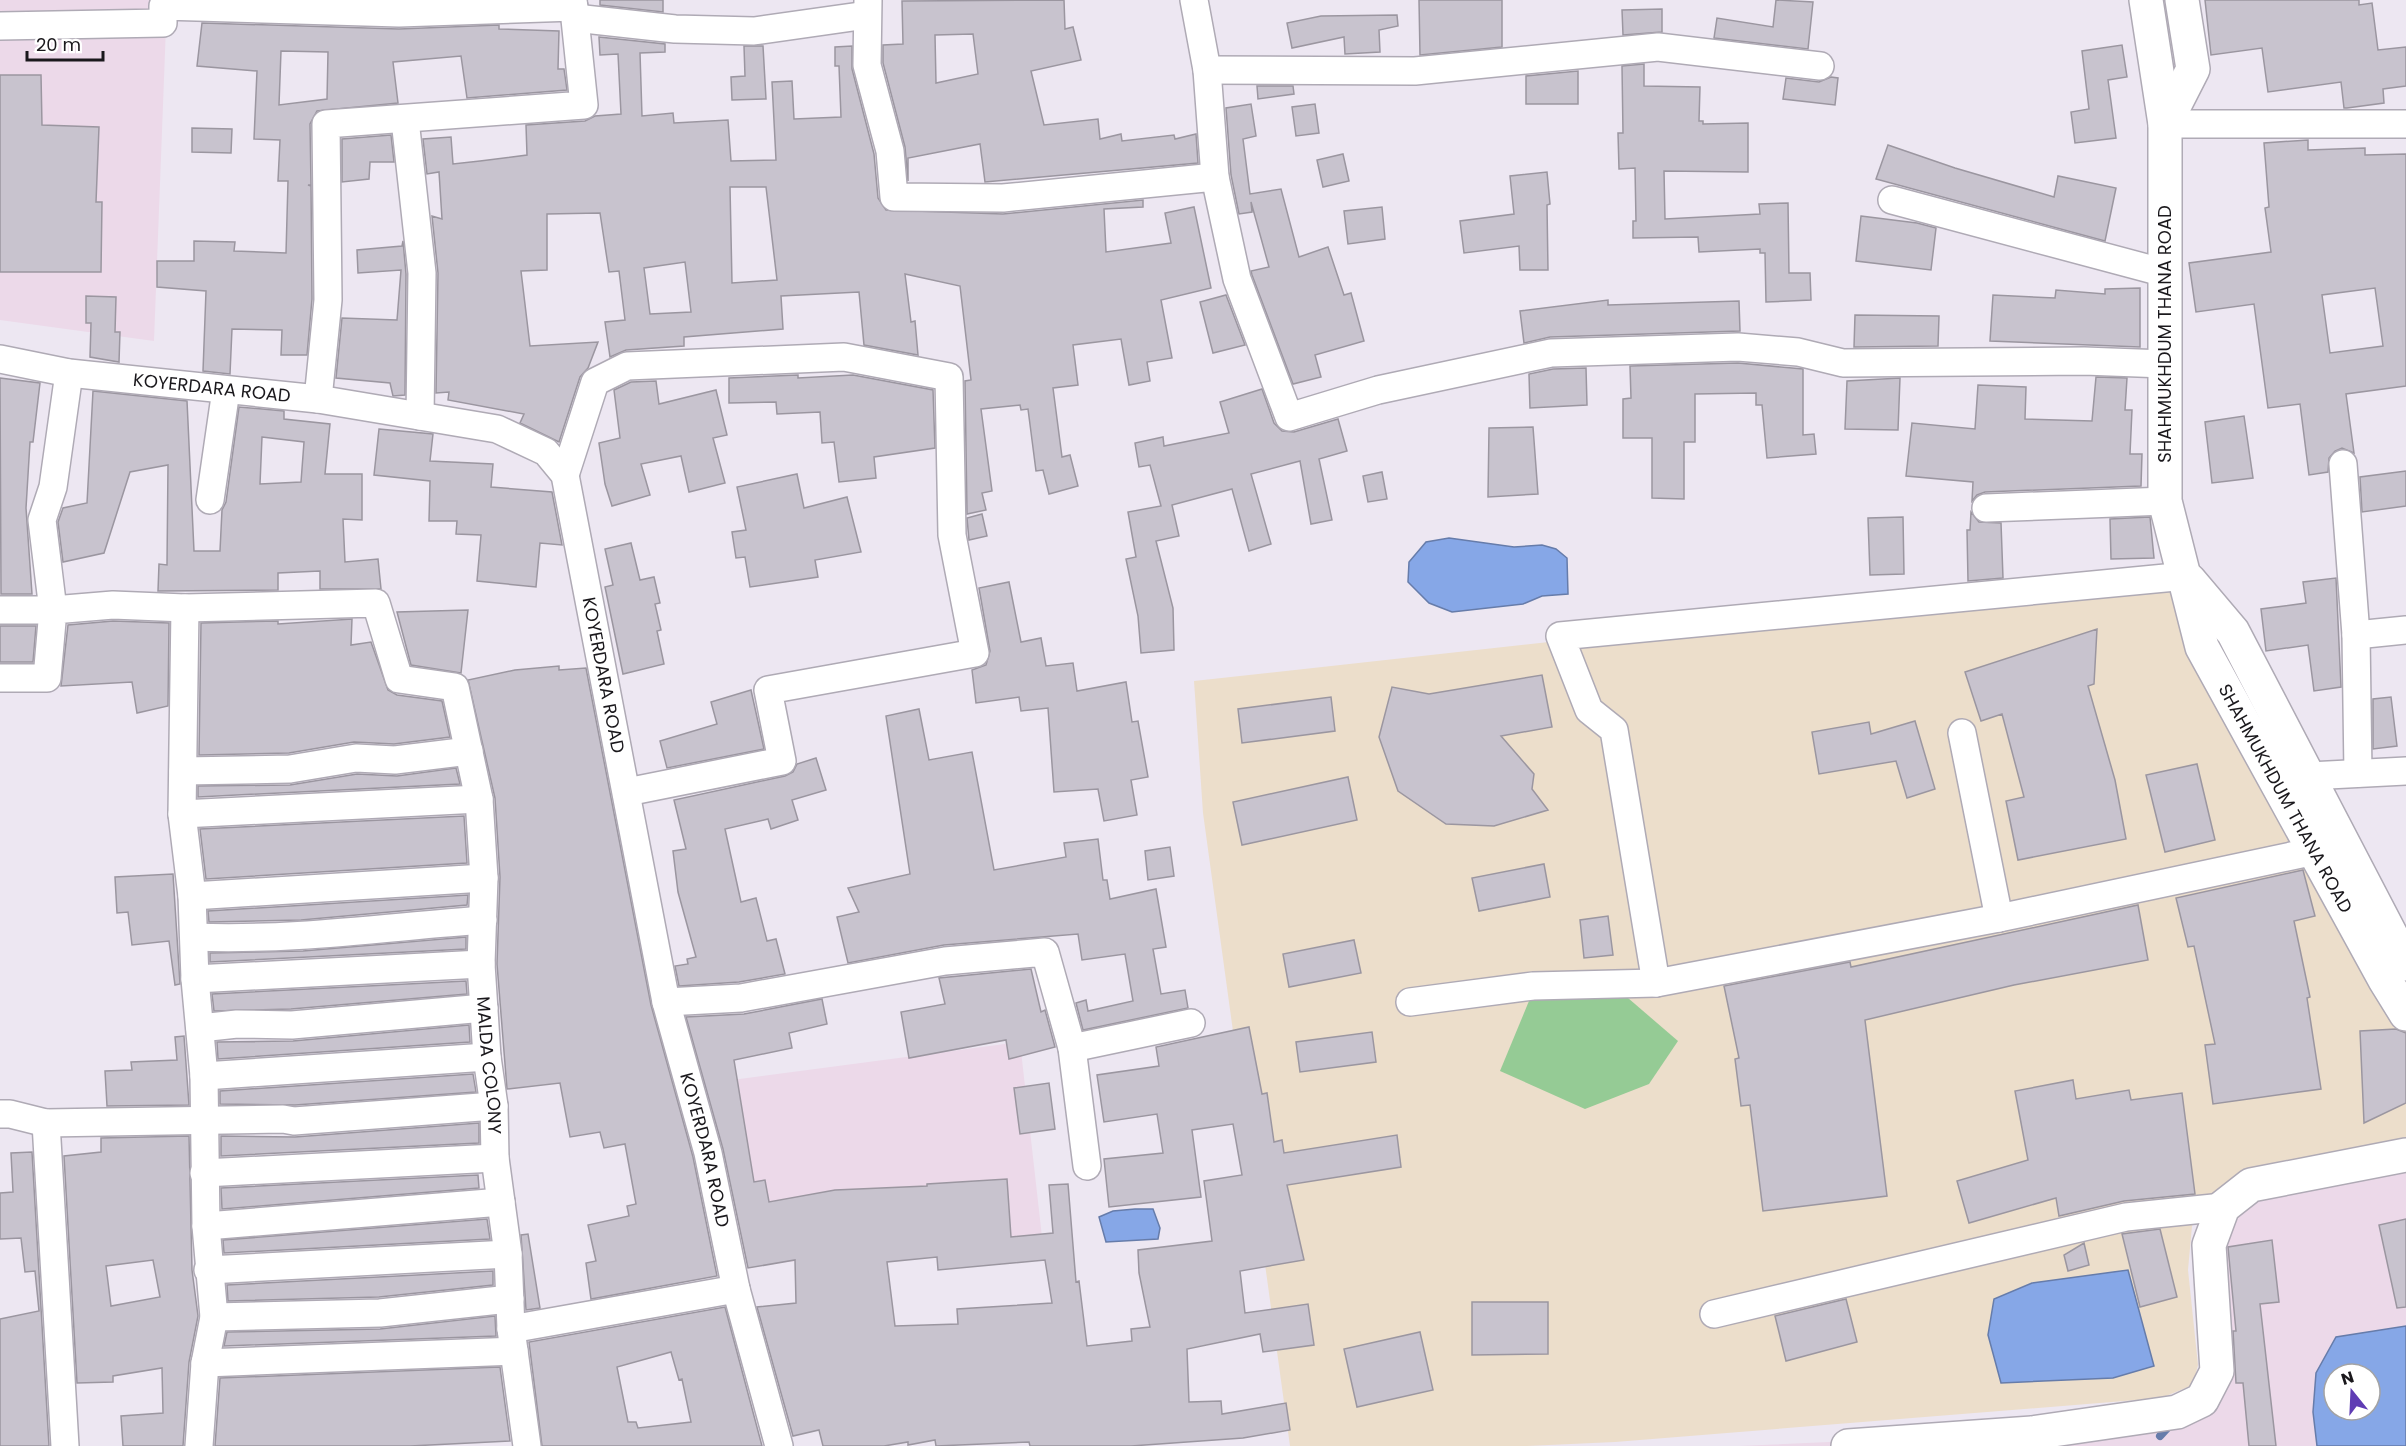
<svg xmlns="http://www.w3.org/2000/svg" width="2406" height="1446" viewBox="0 0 2406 1446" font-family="Poppins,sans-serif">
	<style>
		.industrial { fill: #ecd9e9; fill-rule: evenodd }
		.education { fill: #ecdecb }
		.green { fill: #95cb95 }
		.water { fill: #86a7e7; stroke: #667caa; stroke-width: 1.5; fill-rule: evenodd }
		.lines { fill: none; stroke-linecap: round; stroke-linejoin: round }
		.stream { stroke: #667caa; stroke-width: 8 }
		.building { fill: #c8c3ce; stroke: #9b96a0; stroke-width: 1.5; fill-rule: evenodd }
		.minor-casing { stroke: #afaab5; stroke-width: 30 }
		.tertiary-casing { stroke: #afaab5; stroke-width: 36 }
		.secondary-casing { stroke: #afaab5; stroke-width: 36 }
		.minor { stroke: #fff; stroke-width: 27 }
		.tertiary { stroke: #fff; stroke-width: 33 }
		.secondary { stroke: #fff; stroke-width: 33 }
		.labels { text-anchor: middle; stroke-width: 4.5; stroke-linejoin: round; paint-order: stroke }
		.street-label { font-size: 18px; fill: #1a181c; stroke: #fff }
	</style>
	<rect width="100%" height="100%" fill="#ede7f2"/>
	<!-- industrial -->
	<path class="industrial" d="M0,0h167l-13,341 -154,-21z
		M1020,1042l22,195 -294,29 -31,-184z
		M2406,1151v295h-667l293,-13 170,-33 21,-193zM2334,1374h36v36h-36z"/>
	<!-- education -->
	<path class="education" d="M2175,573l231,402v174l-199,55 -15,22 -4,44 10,95 -5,20 -32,13 -546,44 -88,4h-237l-87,-633 -9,-132z"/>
	<!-- green -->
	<path class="green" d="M1579,993l49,5 50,43 -29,43 -64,25 -85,-38 29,-70z"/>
	<!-- water -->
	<path class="water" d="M1449,538l65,9 28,-2 14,4 11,9 1,36 -26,2 -19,8 -71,8 -23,-9 -21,-21 1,-20 17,-20z
		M1135,1209h18l7,19 -2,11 -52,3 -7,-25 14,-6z
		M2128,1270l26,96 -41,12 -112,5 -13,-48 6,-36 38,-16z
		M2406,1326v120h-89l-4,-34 3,-39 20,-36zM2334,1374h36v36h-36z"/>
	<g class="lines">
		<!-- stream -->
		<path class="stream" d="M2160,1436l11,-12"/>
	</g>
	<!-- building -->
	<path class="building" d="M600,0h63v12l-63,-7z
		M1064,0l1,29 8,-2 8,33 -50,11 13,54 54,-6 2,20 21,-5 1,7 52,-6 1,4 21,-5 2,29 -213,19 -5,-38 -72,14v23l-3,-34 -22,-84v-18l20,-1 -1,-43zM973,34l5,40 -42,9 -1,-48z
		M1419,0h83v47l-82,8z
		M1776,0l37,2 -5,47 -94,-11 3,-20 56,9z
		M2205,0h154v5l13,-2 6,47 28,-3v39l-23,3 1,14 -37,5h-3l-3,-26 -73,10 -6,-44 -51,7z
		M1662,9v23l-39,3 -1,-25z
		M1397,15l1,11 -19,4 1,22 -35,2 -1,-17 -52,11 -5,-25 34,-7z
		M202,23l197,6 100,-4v4l60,2 -1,38h6l3,21 -100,8 -6,-42 -68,6 5,41 -81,8 -7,13 1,61h-3l3,1 1,113 -5,56h-26l1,-25 -50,-1 -2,45 -27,-3 3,-80 -49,-4v-26h37v-20l41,1 -1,9 52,2 2,-72h-10l2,-41 -26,-1 3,-68 -60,-5zM281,51l47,1 -1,47 -48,6z
		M599,37l66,7v8l-25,1 2,63 31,-3 1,10 54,-3 3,41 45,-1 -4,-78 20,-1 2,38 47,-2 -2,-51h-4v-19l17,-1v23l22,85 4,44 8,12 117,4 140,-14v7l-39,2 2,43 65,-9 -6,-30 29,-6 17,81 -50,12 11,58 -25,4 3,19 -21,4 -8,-46 -48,6 5,40 -25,3 9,69 8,-2 8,31 -29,8 -6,-24 -7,1 -8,-62 -7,1 -1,-5 -39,4 11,82 -10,2 4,17 -19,4 -2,-133 6,-1 -11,-94 -55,-12 6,48 4,-1 3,34 -54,-10 -5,-53 -78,4 2,33 -99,8v9l-58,4 -16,7 -5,-35 20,-2 -6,-49 -10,1 -9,-59 -53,1v56l-26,1 9,75 68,-4 -10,26 -8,9 -21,65 -39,-19 4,-9 -76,-14 1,-8 -13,1 2,-120 -6,-57 10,3 -3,-47 -12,2 -4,-35 28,-2 2,27 27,-3 47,-6 -1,-30 59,-4 10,-5 26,-2 -3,-60 -18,1zM730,187h36l11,93 -45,3zM685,262l6,50 -41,2 -6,-46z
		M2122,45l5,32 -19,3 8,58 -41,5 -4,-31 18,-3 -7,-58z
		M744,46h19l3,53 -34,1 -1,-23 14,-1z
		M1644,64v22l56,1 -1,34h4v3l45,-1v49l-84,-1 1,48 95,-5 -1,-10 29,-1 1,70h21l1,27 -45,2 -1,-49h-5v-4l-61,3 -1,-15 -65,1v-17h3l-1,-53 -16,1 -1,-36h5l-1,-67z
		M1578,71v33h-52v-28z
		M0,75h41l1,50 57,2 -3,75h6l-1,70h-101z
		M1831,77l7,1 -3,27 -52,-6 3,-21 33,4z
		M1257,86h36l1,8 -36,5z
		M1251,104l5,32 -13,3 7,55 31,-5 18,68 29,-10 16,48 7,-2 13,48 -49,14 6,22 -28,7 -41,-109 -1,-4 18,-4 -18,-65 1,10 -13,2 -8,-39 -5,-67z
		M1315,104l4,29 -23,3 -4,-29z
		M192,128l40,1 -1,24 -39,-1z
		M391,135l3,27h-24l-1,17 -27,3v-43z
		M2308,140v10l57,-2v7l41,-1v232l-60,8 8,59 -12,-5 -7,3 -6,7 -1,14 -19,3 -9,-71 -32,4 -14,-104 -58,8 -7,-49 82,-11 -6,-44 4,-1 -5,-64zM2375,288l8,58 -53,7 -8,-58z
		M1888,145l67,23 99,29 4,-21 58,12 -11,53 -229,-62z
		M1343,154l6,27 -26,6 -6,-27z
		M1547,172l3,32 -3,1 1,65h-28l-1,-24 -55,7 -4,-32 54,-7 -4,-38z
		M1382,207l3,32 -37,5 -4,-33z
		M1861,216l56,7 19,5 -5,42 -75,-9z
		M403,241l3,33 -1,121 -12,1 -3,-13 -54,-5 6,-60 55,2 4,-50 -43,3 -1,-23 45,-4z
		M2140,288v59l-150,-6 3,-46 62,3 1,-8 49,4v-5z
		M1226,295l19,50 -32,8 -13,-51z
		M86,296l30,1 -1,35h5l-1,30 -29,-5 1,-34h-5z
		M1608,300v5l131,-4 1,30 -190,6 -26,6 -4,-32z
		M1855,315l84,1 -1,30 -84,1z
		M1738,363l65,6v66l11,-1 2,20 -49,4 -5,-53h-6v-12l-61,1v48h-11v57l-32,-1v-60h-29v-39l8,-1 -1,-32z
		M1586,368l1,37 -57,3 -1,-34 24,-5z
		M798,375v3l55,-3 80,15 2,58 -61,9 2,21 -37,4 -5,-40 -12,1 -2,-31 -43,2 -1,-12 -47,1v-25z
		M2096,377l31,1 -2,32h7l-2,44h12l-1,32 -156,6 -8,3 -5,6 1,-19 -67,-6 6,-53 63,6 3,-44 48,2 -1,32 67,2z
		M0,378l40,5 -7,59h-3l-4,66 6,86h-31z
		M1900,378l-2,52 -53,-1 2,-48z
		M656,381l3,23 57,-14 11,45 -14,3 12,45 -36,9 -8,-36 -40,8 9,31 -38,11 -7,-22 -6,-41 21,-5 -6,-48 17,-8z
		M1262,389l12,34 8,8 12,1 44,-13 9,32 -28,8 13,61 -21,4 -11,-63 -49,13 20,70 -22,7 -17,-62 -60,16 7,31 -23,5 17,67 1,42 -33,3 -3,-37 -12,-57 10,-2 -8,-45 33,-6 -11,-41 -11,2 -4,-24 28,-6 1,9 65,-13 -9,-31z
		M93,391l94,10 7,150h26l2,-41 4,-8 13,-95 45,4v8l46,5 -5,50h37v46l-19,-1 2,43 33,-3 3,30h-61v-18l-42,2v17l-120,1 1,-27 8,1 1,-100 -38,7 -26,81 -41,9 -5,-40 5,-14 24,-5zM262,437l42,5 -3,40 -41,2z
		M2244,416l9,62 -41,5 -7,-61z
		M1533,427l5,67 -50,3 1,-69z
		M379,429l54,5 -3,27 63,3 -2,23 61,5 10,53 -22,-2 -4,44 -59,-6 4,-46 -25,-1 1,-13h-28l1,-40 -56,-6z
		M2406,471v35l-44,6 -2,-35z
		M1382,472l5,27 -19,3 -5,-26z
		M797,474l7,34 43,-11 14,55 -46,8 3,17 -68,10 -5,-30 -9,1 -4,-26 14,-2 -9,-43z
		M1971,512l8,10 22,1 2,55 -35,3 -1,-51h3z
		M982,514l5,22 -18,4 -2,-22z
		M1903,517l1,57 -34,1 -2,-57z
		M2150,517l4,41 -43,1 -1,-40z
		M631,543l9,37 14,-3 6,26 -5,1 6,26 -4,1 7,33 -41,10 -18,-87 8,-2 -8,-36z
		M2336,578l5,109 -27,4 -6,-46 -42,6 -5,-42 45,-6 -3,-21z
		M1009,582l12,60 20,-4 5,28 27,-3 4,28 49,-9 6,40 6,-1 10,56 -17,3 6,35 -33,6 -6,-32 -44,3 -6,-84 -27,3 -2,-14 -43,6 -4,-33 14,-5 4,-14 -11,-63z
		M468,610l-7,63 -50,-8 -14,-53z
		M352,619l-1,26 20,-3 17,48 9,5 45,6 8,36 -56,7 -40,-2 -65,11 -90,2 2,-132 77,-2v3z
		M113,621l56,2 -1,83 -31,7 -5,-31 -71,4 7,-61z
		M0,626h36l-3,36h-33z
		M2097,629l-3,55 -6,2 27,94 11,59 -108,21 -12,-59 18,-4 -22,-83 -21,7 -16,-49z
		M559,666v4l27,-2 65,337 42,152 24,119 -126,23 -5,-36 10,-2 -8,-36 41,-9 -2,-10 9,-2 -11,-60 -21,4 -4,-16 -30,5 -10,-54 -53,6 -10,-125 3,-87 -5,-79 -27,-118 47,-10z
		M1542,675l10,52 -51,9 33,38 -2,15 16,21 -54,16 -48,-2 -48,-33 -19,-54 13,-50 37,7z
		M751,690l13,59 -97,19 -7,-27 57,-17 -6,-22z
		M1331,697l4,34 -93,12 -4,-34z
		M2391,697l6,49 -24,3v-50z
		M919,709l10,51 43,-8 22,118 72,-13 -2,-14 34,-4 5,41h4l3,19 46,-10 10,58 -13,2 8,45 24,-4 3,18 -105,22 -7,-27 10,-3 2,11 45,-10 -8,-47 -43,6 -4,-26 -134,11 -96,18 -11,-46 22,-5 -11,-24 62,-14 -24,-158z
		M1915,721l20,68 -28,9 -11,-37 -77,13 -7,-42 57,-10 2,12z
		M816,758l10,32 -34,10 6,20 -27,9 -3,-10 -43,10 16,73 15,-4 11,43 9,-2 9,35 -46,8 -60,4 -4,-20 13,-2 -1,-5 9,-2 -18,-65 -5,-41 13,-2 -12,-49 111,-24 8,-4 4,-8z
		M2197,764l18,76 -50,12 -19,-77z
		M456,768l4,16 -262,13v-11l92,-1 67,-11 40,2z
		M1348,777l9,43 -115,25 -9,-43z
		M464,816l3,47 -261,16 -6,-50z
		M1170,847l4,29 -26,4 -3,-29z
		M1544,864l6,33 -71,14 -7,-33z
		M2303,870l12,46 -21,5 16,76 -3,1 14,91 -108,15 -8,-59 10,-1 -21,-98 -6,1 -12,-49z
		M173,874l7,110 -5,1 -6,-44 -37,4 -4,-33 -11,1 -2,-36z
		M468,895l-1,10 -166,15 -92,2 -1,-11z
		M2138,905l10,55 -134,25 -149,35 22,176 -124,15 -13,-106 -9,1 -6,-47 4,-1 -15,-72 126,-24 1,5z
		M1608,916l5,39 -29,3 -4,-38z
		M466,937v12l-256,13v-9l93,-2z
		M1354,940l7,33 -72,14 -6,-33z
		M1031,969l10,43 4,-2 10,37 -46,12 -3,-19 -97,18 -8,-46 44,-8 -6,-26z
		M466,981l1,13 -176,15 -77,2 -2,-17z
		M822,999l5,25 -38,9 3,15 -58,12 20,122 11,-2 4,22 66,-12 92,-4v-2l80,-5 4,58 42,-4 -4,-48 19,-1 8,98 3,-1 8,65 45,-5 -1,-12 19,-2 -11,-54 -1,-23 74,-9 -8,-60 38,-6 -9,-51 -41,6 9,67 -92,10 -5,-48 59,-6 -6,-39 -53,8 -7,-47 62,-9 -3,-19 93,-20 13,67 5,-1 7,49 8,-2 2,13 113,-18 4,32 -114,18 17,75 -64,11 5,42 63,-9 6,41 -51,7 -3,-18 -73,15 2,53 32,-1 1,13 64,-11 4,27 -47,8 -112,8h-101l-1,-4 -93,4 -1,-6 -27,5v-3l-24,4h-61l-4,-16 -26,6 -36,-129 39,-4 -1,-43 -47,8 -25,-119 -37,-132 58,-3zM937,1257l1,13 107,-10 7,43 -95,6 1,15 -63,2 -8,-64z
		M469,1025l1,17 -252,17 -1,-17 76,-1z
		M2396,1029l10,4v70l-42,20 -4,-92z
		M1372,1032l4,30 -76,10 -4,-30z
		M184,1036l5,69 -82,1 -2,-35 27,-1 -1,-8 46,-2 -2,-23z
		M473,1074l3,18 -181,13 -75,-1v-13z
		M2073,1080l3,19 53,-9 2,10 51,-7 13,101 -71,7 -65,15 -3,-18 -87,25 -12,-42 71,-21 -13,-69z
		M1049,1083l6,46 -35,5 -6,-46z
		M479,1123v20l-258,13v-20l74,1z
		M189,1136l3,134 6,46 -9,46 -6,84h-60l-2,-30 42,-3 -1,-45 -49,8v6l-36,1 -13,-227 37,-4v-14zM153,1260l7,37 -49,9 -5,-40z
		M32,1152l17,294h-49v-127l39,-8 -4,-40 -10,1 -4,-34 -21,1v-46l13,-1 -2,-39z
		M478,1175l1,13 -257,21 -1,-21z
		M487,1219l3,20 -266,14 -1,-13z
		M2406,1219v88l-9,1 -18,-83z
		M2160,1229l17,68 -37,10 -18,-73z
		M528,1234l12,74 -14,2 -5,-75z
		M2272,1240l7,62 -19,2 16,142h-27l-6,-63h-7l-3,-52h3l-8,-84z
		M2084,1243l5,22 -21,6 -4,-16z
		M493,1271v14l-114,12 -151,4 -1,-16z
		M1846,1299l11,43 -71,19 -11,-45z
		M1472,1302h76v52l-76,1z
		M725,1307l37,139h-220l-13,-104zM671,1352l8,28 3,-1 9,43 -53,6 -2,-6h-8l-11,-55z
		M495,1316l1,20 -272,10 3,-14 153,-3z
		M1420,1332l13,58 -76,17 -13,-58z
		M500,1367l10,74 -100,5h-195l5,-68z"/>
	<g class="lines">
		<defs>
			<g id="minor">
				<path d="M868,0l-1,65 23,86 4,46 109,1 212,-21 22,102 52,138 89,-27 173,-37 187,-6 60,5 45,11 241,-2 81,3"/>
				<path d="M1194,0l13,70 8,107"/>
				<path d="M575,18l100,11 79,2 113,-16"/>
				<path d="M0,26l163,-3v-17l236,7 175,-6"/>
				<path d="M1207,70l208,1 243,-24 162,19"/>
				<path d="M405,120l17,153 -2,143"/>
				<path d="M2165,124h241"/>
				<path d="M1892,200l273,73"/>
				<path id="s1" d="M0,359l69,14 249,26 179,30 49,23 19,23 101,527 42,151 28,136 43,157"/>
				<path d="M318,399l10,-99 -2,-176 258,-19 -11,-105"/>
				<path d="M2343,464l13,171 2,138"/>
				<path d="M565,475l30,-93 32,-16 217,-9 105,20 3,158 23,118 -207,37 14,71 -155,31"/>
				<path d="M210,500l16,-110"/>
				<path d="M1986,508l179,-7"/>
				<path d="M185,608l-3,206 10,82 3,83 9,97 2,150 8,91 -9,46 -6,83"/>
				<path d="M0,610h53l-11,-90 11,-33 16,-114"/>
				<path d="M2356,635l50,-5"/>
				<path id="s2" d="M0,678h47l6,-68 60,-5 72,3 191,-5 23,76 56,8 24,112 5,79 -3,86 6,93 7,49 1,52 13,96 3,75 16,117"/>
				<path d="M1962,733l37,185"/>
				<path d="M183,771l107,-2 66,-11 39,2 74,-9"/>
				<path d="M2309,776l97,-5"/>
				<path d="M182,814l297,-15"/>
				<path d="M192,896l292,-18"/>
				<path d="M194,937c96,4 193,-10 289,-17"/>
				<path d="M195,979l286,-15"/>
				<path d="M1656,983l-42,-253 -25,-20 -29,-74 626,-60"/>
				<path d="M666,1002l75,-4 204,-37 100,-9 27,96 15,118"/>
				<path d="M1410,1002l123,-16 123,-3 343,-65 316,-67"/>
				<path d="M200,1028l37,-4 55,1 192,-17"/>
				<path d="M1072,1048l119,-25"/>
				<path d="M204,1076l283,-19"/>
				<path d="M0,1114h10l36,9 237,-4 11,2 200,-15"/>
				<path d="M46,1123l19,323"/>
				<path d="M204,1173l291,-15"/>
				<path d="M206,1226l295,-24"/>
				<path d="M208,1270l300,-16"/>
				<path d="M1714,1314l412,-97 97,-10"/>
				<path d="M214,1317l166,-4 130,-14"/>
				<path d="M511,1329l225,-40"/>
				<path d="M205,1363l309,-12"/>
			</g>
			<path id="tertiary" d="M1848,1446l184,-13 145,-21 25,-12 15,-29 -8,-126 14,-38 28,-22 155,-30"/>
			<g id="secondary">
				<path id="s3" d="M2146,0l19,124v377l37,146 183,333 21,34"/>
				<path d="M2165,124l28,-55 -11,-69"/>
				<path d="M2189,580l44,52 173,332"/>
			</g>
		</defs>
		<!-- minor casing -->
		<use href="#minor" class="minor-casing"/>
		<!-- tertiary casing -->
		<use href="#tertiary" class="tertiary-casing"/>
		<!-- secondary casing -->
		<use href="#secondary" class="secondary-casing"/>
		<!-- minor -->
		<use href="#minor" class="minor"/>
		<!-- tertiary -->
		<use href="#tertiary" class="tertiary"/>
		<!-- secondary -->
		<use href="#secondary" class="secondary"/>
	</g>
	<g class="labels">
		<!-- street labels -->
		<g class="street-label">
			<text transform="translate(2165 334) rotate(-90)" y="6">SHAHMUKHDUM THANA ROAD</text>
			<text dy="6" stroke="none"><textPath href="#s1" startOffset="214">KOYERDARA ROAD</textPath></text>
			<text dy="6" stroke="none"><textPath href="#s1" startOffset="790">KOYERDARA ROAD</textPath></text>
			<text dy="6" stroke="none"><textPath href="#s3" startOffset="826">SHAHMUKHDUM THANA ROAD</textPath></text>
			<text dy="6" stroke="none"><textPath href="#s2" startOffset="956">MALDA COLONY</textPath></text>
			<text dy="6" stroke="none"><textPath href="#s1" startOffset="1276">KOYERDARA ROAD</textPath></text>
		</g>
	</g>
	<!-- north arrow -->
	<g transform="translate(2352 1392) rotate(342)"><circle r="28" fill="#ffffff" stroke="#a3a3a4" stroke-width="1.5"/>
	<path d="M0-4.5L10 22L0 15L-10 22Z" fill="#5f3cb4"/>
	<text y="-9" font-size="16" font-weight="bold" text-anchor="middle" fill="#1a181c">N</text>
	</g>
	<!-- scale -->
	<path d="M27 51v9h76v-9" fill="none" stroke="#1a181c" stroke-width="3"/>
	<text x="36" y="51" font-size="18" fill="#1a181c" stroke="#ffffff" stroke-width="4.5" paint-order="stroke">20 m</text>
</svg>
